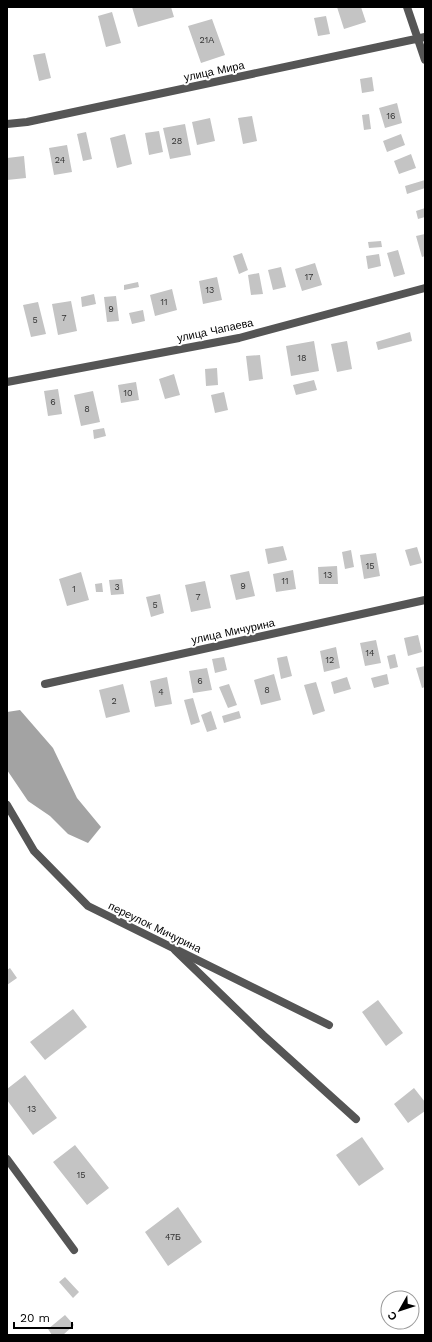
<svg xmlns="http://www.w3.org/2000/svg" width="432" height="1342" viewBox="0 0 432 1342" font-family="'Work Sans',sans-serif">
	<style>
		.water { fill: #a3a3a3 }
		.building { fill: #c4c4c4 }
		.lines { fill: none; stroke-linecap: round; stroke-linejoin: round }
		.lane { stroke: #555; stroke-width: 8 }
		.street { stroke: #555; stroke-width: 8 }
		.labels { text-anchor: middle; stroke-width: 4; stroke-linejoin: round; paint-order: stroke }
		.number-label { font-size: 9px; fill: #313131 }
		.street-label { font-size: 11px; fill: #000; stroke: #fff }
	</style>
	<rect width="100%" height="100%" fill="#fff"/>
	<!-- water -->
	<path class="water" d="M20,710l33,38 24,50 24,29 -13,16 -20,-9 -18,-18 -22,-15 -21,-31v-58z"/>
	<!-- building -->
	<path class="building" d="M132,7h39l3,10 -36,10z
		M337,7h24l5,15 -22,7z
		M112,12l9,31 -15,4 -8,-31z
		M326,16l4,18 -12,2 -4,-18z
		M212,19l13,36 -24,8 -13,-37z
		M45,53l6,25 -12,3 -6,-26z
		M372,77l2,14 -12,2 -2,-14z
		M397,103l5,20 -17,5 -6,-20z
		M369,114l2,15 -7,1 -2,-15z
		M252,116l5,25 -14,3 -5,-26z
		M210,118l5,23 -18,4 -5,-23z
		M185,124l6,31 -21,4 -7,-31z
		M159,131l4,21 -14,3 -4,-22z
		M86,132l6,27 -9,2 -6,-27z
		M125,134l7,30 -15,4 -7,-30z
		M401,134l4,11 -18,7 -4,-11z
		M67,145l5,27 -18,3 -5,-27z
		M411,154l5,14 -17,6 -5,-13z
		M24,156l2,22 -19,2v-22z
		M425,180v8l-18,6 -2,-8z
		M425,208v9l-7,2 -2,-8z
		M425,234v22l-3,1 -6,-21z
		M381,241l1,6 -13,1 -1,-6z
		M398,250l7,24 -11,3 -7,-24z
		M242,253l6,17 -9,4 -6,-18z
		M379,254l2,12 -13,3 -2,-13z
		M315,263l7,22 -20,6 -7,-22z
		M281,267l5,20 -13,3 -5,-20z
		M259,273l4,21 -12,1 -3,-20z
		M217,277l5,23 -19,4 -4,-23z
		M138,282l1,5 -15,3v-5z
		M172,289l5,21 -22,6 -5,-21z
		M94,294l2,10 -14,3 -1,-10z
		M116,296l3,25 -12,1 -3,-25z
		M71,301l6,30 -19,4 -6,-31z
		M38,302l8,32 -15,3 -8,-32z
		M143,310l2,11 -13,3 -3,-11z
		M410,332l2,9 -34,9 -2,-8z
		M314,341l5,30 -28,5 -5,-30z
		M347,341l5,28 -15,3 -6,-28z
		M260,355l3,24 -14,2 -3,-25z
		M217,368l1,17 -12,1 -1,-17z
		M174,374l6,21 -15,4 -6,-20z
		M314,380l3,10 -21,5 -3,-10z
		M136,382l3,18 -18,3 -3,-18z
		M58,389l4,25 -14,2 -4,-25z
		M93,391l7,31 -19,4 -7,-31z
		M224,392l4,18 -13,3 -4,-18z
		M104,428l2,8 -12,3 -1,-9z
		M283,546l4,14 -19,4 -3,-15z
		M417,547l5,16 -12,3 -5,-16z
		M351,550l3,17 -9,2 -3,-17z
		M376,553l4,23 -16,3 -4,-24z
		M337,566l1,18h-19l-1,-17z
		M293,570l3,19 -20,3 -3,-18z
		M249,571l6,25 -19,4 -6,-25z
		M81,572l8,28 -22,6 -8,-27z
		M122,579l2,15 -13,1 -2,-15z
		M205,581l6,27 -20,4 -6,-27z
		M102,583l1,9h-7l-1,-8z
		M160,594l4,19 -13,4 -5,-20z
		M418,635l4,17 -14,4 -4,-18z
		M376,640l5,23 -16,3 -5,-23z
		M336,647l4,21 -16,4 -4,-21z
		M395,654l3,13 -8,2 -3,-13z
		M287,656l5,20 -11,3 -4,-21z
		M224,657l3,13 -12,3 -3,-14z
		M425,666v21l-3,1 -6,-20z
		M207,668l5,22 -19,3 -4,-22z
		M274,674l7,26 -20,5 -7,-25z
		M387,674l2,10 -15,4 -3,-10z
		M167,677l5,27 -17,3 -5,-26z
		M347,677l4,12 -17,5 -3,-12z
		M316,682l9,29 -12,4 -9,-30z
		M123,684l7,28 -24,6 -7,-28z
		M229,684l8,21 -9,3 -9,-21z
		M193,698l7,24 -9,3 -7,-25z
		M211,711l6,18 -10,3 -6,-17z
		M239,711l2,7 -17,5 -2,-7z
		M10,968l7,10 -10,7v-15z
		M378,1000l25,33 -17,13 -24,-34z
		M73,1009l14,18 -42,33 -15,-18z
		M25,1075l32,43 -24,17 -26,-35v-11z
		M414,1088l11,14v9l-17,12 -14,-19z
		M362,1137l22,32 -25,17 -23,-31z
		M75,1145l34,43 -22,17 -34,-43z
		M178,1207l24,35 -34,24 -23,-34z
		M65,1277l14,15 -6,6 -14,-16z
		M65,1315l9,10 -11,10h-11l-4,-6z"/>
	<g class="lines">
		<!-- lane -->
		<path class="lane" d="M175,950l88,85 93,84"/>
		<!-- street -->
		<path class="street" d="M407,7l18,53
			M7,124l20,-2 398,-85
			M7,382l232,-44 186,-50
			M45,684l380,-84
			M7,805l27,46 54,55 241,119
			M7,1159l67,91"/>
	</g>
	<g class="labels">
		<!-- number labels -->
		<g class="number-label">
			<text x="207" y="43">21А</text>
			<text x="391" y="119">16</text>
			<text x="177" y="144">28</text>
			<text x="60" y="163">24</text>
			<text x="309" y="280">17</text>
			<text x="210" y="293">13</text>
			<text x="164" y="305">11</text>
			<text x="111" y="312">9</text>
			<text x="64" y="321">7</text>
			<text x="35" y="323">5</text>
			<text x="302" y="361">18</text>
			<text x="128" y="396">10</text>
			<text x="53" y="405">6</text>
			<text x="87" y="412">8</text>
			<text x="370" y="569">15</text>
			<text x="328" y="578">13</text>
			<text x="285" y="584">11</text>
			<text x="243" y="589">9</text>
			<text x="117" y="590">3</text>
			<text x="74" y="592">1</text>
			<text x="198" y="600">7</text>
			<text x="155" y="608">5</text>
			<text x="370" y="656">14</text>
			<text x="330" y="663">12</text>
			<text x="200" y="684">6</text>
			<text x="267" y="693">8</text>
			<text x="161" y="695">4</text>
			<text x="114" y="704">2</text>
			<text x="32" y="1112">13</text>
			<text x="81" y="1178">15</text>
			<text x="173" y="1240">47Б</text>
		</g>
		<!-- street labels -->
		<g class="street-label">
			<text transform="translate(214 71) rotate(-12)" y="4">улица Мира</text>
			<text transform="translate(215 330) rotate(-12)" y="4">улица Чапаева</text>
			<text transform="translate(233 631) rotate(-12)" y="4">улица Мичурина</text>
			<text transform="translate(155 927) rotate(26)" y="4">переулок Мичурина</text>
		</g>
	</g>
	<!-- border -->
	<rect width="432" height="1342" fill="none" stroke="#000000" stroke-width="16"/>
	<!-- north arrow -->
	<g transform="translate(400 1310) rotate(231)"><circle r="19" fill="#ffffff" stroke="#999999"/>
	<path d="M0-3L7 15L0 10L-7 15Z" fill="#000000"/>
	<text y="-6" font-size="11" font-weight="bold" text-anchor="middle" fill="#000000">С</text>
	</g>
	<!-- scale -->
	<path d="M14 1322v6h58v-6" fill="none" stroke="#000000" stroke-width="2"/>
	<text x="20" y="1322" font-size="12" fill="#000000" stroke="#ffffff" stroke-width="3" paint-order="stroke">20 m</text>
</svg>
